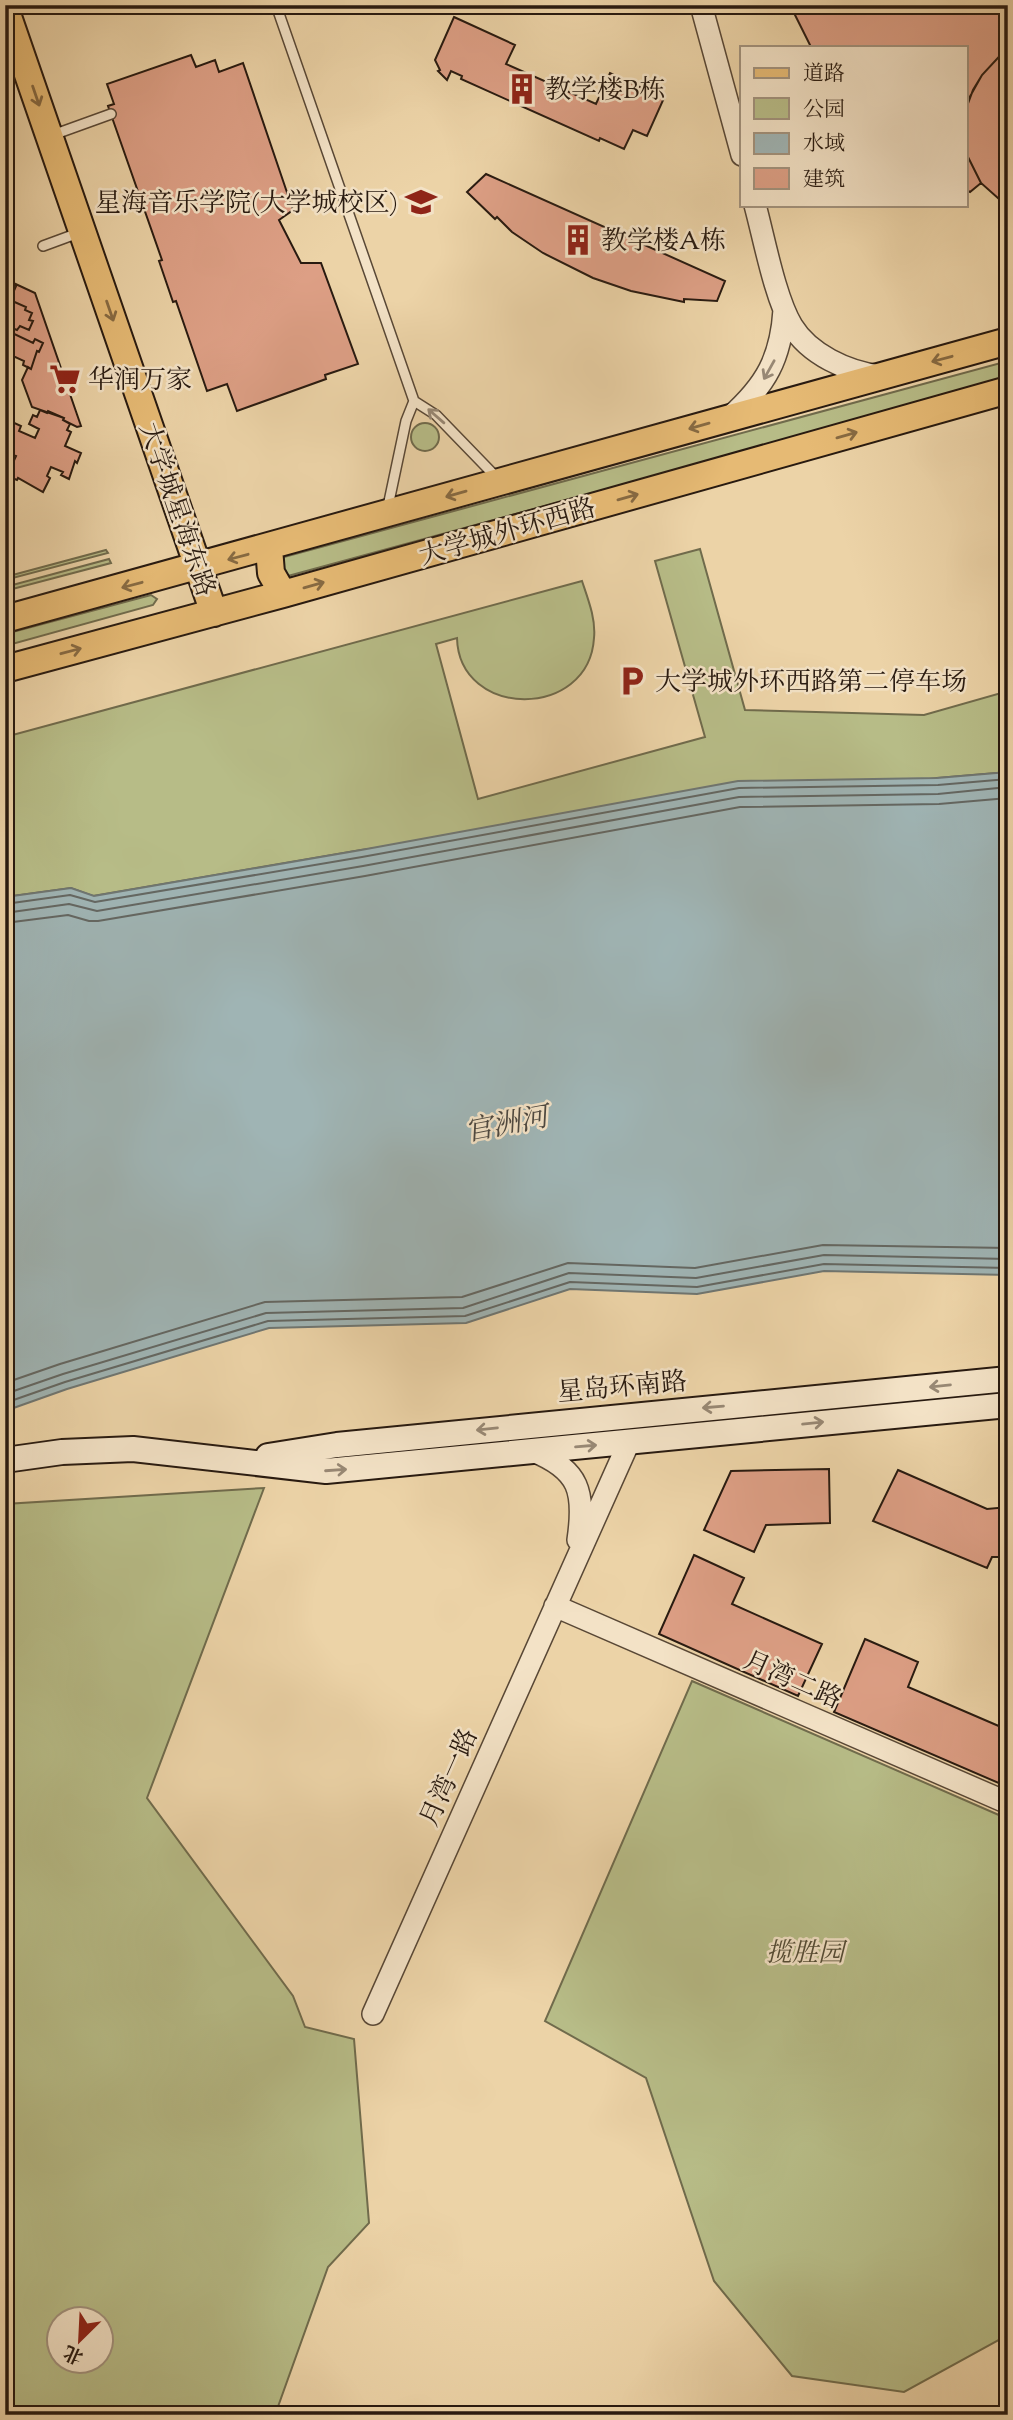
<svg xmlns="http://www.w3.org/2000/svg" width="1013" height="2420" viewBox="0 0 1013 2420" font-family="'Sorts Mill Goudy','Noto Serif SC',serif">
	<style>
		.green { fill: #b7bc87; stroke: #706b4c; stroke-width: 2; fill-rule: evenodd }
		.water { fill: #9fb4b4; stroke: #6f7672; stroke-width: 2 }
		.lines { fill: none; stroke-linecap: round; stroke-linejoin: round }
		.shore { stroke: #646762; stroke-width: 2 }
		.building { fill: #dd9f85; stroke: #281a10; stroke-width: 2 }
		.service-casing { stroke: #594836; stroke-width: 12 }
		.tertiary-casing { stroke: #594836; stroke-width: 24 }
		.secondary-casing { stroke: #281a10; stroke-width: 28 }
		.primary-casing { stroke: #281a10; stroke-width: 30 }
		.service { stroke: #f3e2c6; stroke-width: 9 }
		.tertiary { stroke: #f3e2c6; stroke-width: 21 }
		.secondary { stroke: #f3e2c6; stroke-width: 24 }
		.primary { stroke: #e6ba74; stroke-width: 26 }
		.oneway { stroke: #876a42 }
		.oneway2 { stroke: #988874 }
		.labels { text-anchor: middle; stroke-width: 5; stroke-linejoin: round; paint-order: stroke }
		.poi-label { font-size: 26px; fill: #281a10; stroke: #f3e2c6; text-anchor: start }
		.street-label { font-size: 26px; fill: #281a10; stroke: #f3e2c6 }
		.park-label { font-size: 26px; font-style: italic; fill: #534b34; stroke: #f3e2c6 }
		.water-label { font-size: 28px; font-style: italic; fill: #4c4841; stroke: #f3e2c6 }
	</style>
	<rect width="100%" height="100%" fill="#ecd3a7"/>
	<filter id="stains"><feTurbulence type="fractalNoise" baseFrequency=".00286" numOctaves="4"/><feColorMatrix values="0 0 0 0 .2 0 0 0 0 .09 0 0 0 0 .02 0 0 0 .5 -.17"/></filter>
	<radialGradient id="worn" r=".72"><stop offset=".6" stop-color="#630" stop-opacity="0"/><stop offset="1" stop-color="#630" stop-opacity=".3"/></radialGradient>
	<!-- green -->
	<path class="green" d="M1008,361v19l-720,196h-2l-6,-13 4,-6z
		M411 437a14 14 0 1 1 28 0a14 14 0 1 1-28 0Z
		M700,549l45,161 179,5 84,-24v81l-71,6 -576,72 -268,46 -22,-8 -66,9v-160l577,-156c6,18 14,38 12,57 -5,82 -135,81 -137,0l-21,6 42,155 227,-62 -50,-176z
		M106,550l2,3 -103,27v-3z
		M109,559l2,4 -106,28v-4z
		M151,595l6,4 -4,6 -148,41v-12z
		M264,1488l-117,310 146,198 12,31 49,12 15,184 -41,44 -53,148h-270v-911zM60,2318h42v42h-42z
		M692,1681l316,138v516l-104,57 -112,-16 -78,-95 -68,-203 -101,-57z"/>
	<!-- water -->
	<path class="water" d="M1008,772v503l-184,-4 -127,23 -127,-5 -104,34 -197,5 -202,61 -62,22v-514l66,-9 23,8 267,-46 377,-69 199,-3z"/>
	<g class="lines">
		<!-- shore -->
		<path class="shore" d="M5,904l65,-9 25,7 267,-45 377,-69 199,-3 70,-6
			M5,913l64,-9 28,7 266,-45 376,-69 199,-3 70,-7
			M5,923l63,-8 21,6h9l267,-45 375,-69 199,-3 69,-6
			M5,1383l55,-19 205,-62 197,-5 106,-34 127,5 128,-23 185,3
			M5,1394l58,-20 203,-61 197,-5 106,-35 127,5 128,-23 184,4
			M5,1403l60,-21 203,-61 197,-5 105,-34 127,5 127,-23 184,4"/>
	</g>
	<!-- building -->
	<path class="building" d="M796,5h212v42l-26,28 -9,15 -7,19v-62h-155l-18,-36z
		M454,17l61,28 -9,19 90,40 14,-31 54,25 -17,38 -14,-6 -9,19 -24,-11 -1,3 -138,-62 1,-3 -11,-5 -4,9 -9,-9 2,-1 -5,-10z
		M1008,47v160l-27,-24 -15,-30v-44l2,-9 14,-25z
		M191,55l5,12 19,-7 4,12 24,-9 50,147 -14,10 22,43h20l37,101 -33,11 1,4 -89,32 -10,-27 -20,7 -31,-90 -3,1 -14,-41 3,-1 -54,-154 6,-2 -7,-20z
		M966,153l15,30 -11,9 -4,-2z
		M486,174l239,107 -8,20 -33,-2v3l-53,-11 -38,-13 -50,-25 -31,-21 -15,-15 -2,2 -28,-27z
		M7,280l28,13 46,133 -4,1 -14,-7 1,-2 -32,-11 -10,-27 6,-13 3,2 6,-18 2,1 4,-9 -8,-4 -2,4 -23,-11 2,-4 5,2 3,-4 9,4 4,-9 -4,-1 3,-7 -7,-3 1,-3 -16,-7 6,-14z
		M10,300l16,7 -1,3 7,3 -3,7 4,1 -4,9 -9,-4 -3,4 -5,-2 -2,4 23,11 2,-4 8,4 -4,9 -2,-1 -6,18 -8,-4 1,-4 -13,-6 -4,10 5,2 -7,14v-80l4,1z
		M40,410l7,3 1,-2 16,7 -1,2 7,4 -3,6 4,2 -6,14 16,7 -4,10 -2,-2 -6,18 -8,-4 2,-3 -12,-5 -4,9 3,2 -7,14 -25,-14 -1,2 -10,-4 9,-20 -11,-4v-26l3,-6 13,6 -2,5 16,7 4,-9 -10,-5 4,-9 4,2z
		M829,1469l1,54 -64,2 -12,27 -50,-22 27,-59z
		M898,1470l89,39 21,-2v50h-16l-5,11 -114,-47z
		M694,1555l50,23 -12,26 90,40 -24,52 -139,-62z
		M865,1639l53,23 -10,25 100,43v57l-174,-75z"/>
	<g class="lines">
		<defs>
			<path id="service" d="M276,5l138,396
				M50,136l61,-22
				M43,246l38,-14
				M387,511l19,-90 8,-20 22,14 61,63"/>
			<path id="tertiary" d="M701,5l41,150
				M755,205c9,33 20,93 37,121 17,28 55,46 88,50
				M730,417c36,-32 51,-59 54,-107
				M533,1451c47,19 52,41 45,89
				M555,1606l453,197
				M373,2014l256,-572"/>
			<path id="secondary" d="M268,1456l69,-11 671,-66
				M5,1460l57,-8 71,-3 193,22 682,-66"/>
			<path id="primary" d="M5,8l209,605
				M269,548l2,25 12,21
				M5,619l1003,-278
				M5,669l278,-75 725,-204"/>
		</defs>
		<!-- service casing -->
		<use href="#service" class="service-casing"/>
		<!-- tertiary casing -->
		<use href="#tertiary" class="tertiary-casing"/>
		<!-- secondary casing -->
		<use href="#secondary" class="secondary-casing"/>
		<!-- primary casing -->
		<use href="#primary" class="primary-casing"/>
		<!-- service -->
		<use href="#service" class="service"/>
		<!-- tertiary -->
		<use href="#tertiary" class="tertiary"/>
		<!-- secondary -->
		<use href="#secondary" class="secondary"/>
		<!-- primary -->
		<use href="#primary" class="primary"/>
	</g>
	<!-- one-way arrows -->
	<defs><path id="oneway-shaft" d="M-6 0H5M1.5-3L5.5 0L1.5 3" fill="none" stroke-width="1.6" stroke-linecap="round" stroke-linejoin="round" transform="scale(1.75)"/></defs>
	<g class="oneway">
		<use href="#oneway-shaft" transform="translate(36 96) rotate(71)"/>
		<use href="#oneway-shaft" transform="translate(110 311) rotate(71)"/>
		<use href="#oneway-shaft" transform="translate(942 359) rotate(165)"/>
		<use href="#oneway-shaft" transform="translate(699 426) rotate(164)"/>
		<use href="#oneway-shaft" transform="translate(847 435) rotate(-16)"/>
		<use href="#oneway-shaft" transform="translate(456 494) rotate(164)"/>
		<use href="#oneway-shaft" transform="translate(628 497) rotate(-16)"/>
		<use href="#oneway-shaft" transform="translate(238 557) rotate(165)"/>
		<use href="#oneway-shaft" transform="translate(132 585) rotate(165)"/>
		<use href="#oneway-shaft" transform="translate(314 585) rotate(-16)"/>
		<use href="#oneway-shaft" transform="translate(71 651) rotate(-15)"/>
	</g>
	<g class="oneway2">
		<use href="#oneway-shaft" transform="translate(769 370) rotate(119)"/>
		<use href="#oneway-shaft" transform="translate(436 416) rotate(-139)"/>
		<use href="#oneway-shaft" transform="translate(940 1386) rotate(174)"/>
		<use href="#oneway-shaft" transform="translate(713 1407) rotate(175)"/>
		<use href="#oneway-shaft" transform="translate(813 1423) rotate(-6)"/>
		<use href="#oneway-shaft" transform="translate(487 1429) rotate(174)"/>
		<use href="#oneway-shaft" transform="translate(586 1446) rotate(-5)"/>
		<use href="#oneway-shaft" transform="translate(336 1470) rotate(-4)"/>
	</g>
	<!-- icons -->
	<defs>
		<symbol id="building-bare" viewBox="-9 -9 18 18"><path d="M-4-6H4V6H1V3H-1V6H-4ZM-2.5-4.3h1.7v1.8h-1.7ZM.8-4.3h1.7v1.8H.8ZM-2.5-1h1.7V.8h-1.7ZM.8-1h1.7V.8H.8Z" fill="#8f2418" stroke="#f3e2c6" stroke-width="2.5" paint-order="stroke"/></symbol>
		<symbol id="university-bare" viewBox="-9 -9 18 18"><path d="M0-5L7-2L0 1L-7-2ZM-4 1L0 2.5L4 1V4Q0 6-4 4Z" fill="#8f2418" stroke="#f3e2c6" stroke-width="2.5" paint-order="stroke"/></symbol>
		<symbol id="supermarket-bare" viewBox="-9 -9 18 18"><path d="M-6-5.5h2.5l.6 2H6L4.5 2H-2.5L-4.4-4H-6ZM-1.5 3.2a1.3 1.3 0 1 0 .1 0ZM3 3.2a1.3 1.3 0 1 0 .1 0Z" fill="#8f2418" stroke="#f3e2c6" stroke-width="2.5" paint-order="stroke"/></symbol>
		<symbol id="parking-bare" viewBox="-9 -9 18 18"><path d="M-3.5-5.5H1a3.5 3.5 0 0 1 0 7H-1V5.5H-3.5ZM-1-3.4V-.6H.8a1.4 1.4 0 0 0 0-2.8Z" fill="#8f2418" stroke="#f3e2c6" stroke-width="2.5" paint-order="stroke"/></symbol>
	</defs>
	<g fill-rule="evenodd">
		<use href="#building-bare" x="500" y="67" width="44" height="44"/>
		<use href="#university-bare" x="399" y="180" width="44" height="44"/>
		<use href="#building-bare" x="556" y="218" width="44" height="44"/>
		<use href="#supermarket-bare" x="43" y="357" width="44" height="44"/>
		<use href="#parking-bare" x="610" y="659" width="44" height="44"/>
	</g>
	<g class="labels">
		<!-- poi labels -->
		<g class="poi-label">
			<text x="545" y="98">教学楼B栋</text>
			<text x="398" y="211" text-anchor="end">星海音乐学院(大学城校区)</text>
			<text x="601" y="249">教学楼A栋</text>
			<text x="88" y="388">华润万家</text>
			<text x="655" y="690">大学城外环西路第二停车场</text>
		</g>
		<!-- street labels -->
		<g class="street-label">
			<text transform="translate(178 509) rotate(71)" y="9">大学城星海东路</text>
			<text transform="translate(507 531) rotate(-16)" y="9">大学城外环西路</text>
			<text transform="translate(622 1386) rotate(-5)" y="9">星岛环南路</text>
			<text transform="translate(793 1679) rotate(24)" y="9">月湾二路</text>
			<text transform="translate(448 1777) rotate(-66)" y="9">月湾一路</text>
		</g>
		<!-- park labels -->
		<g class="park-label">
			<text x="805" y="1961">揽胜园</text>
		</g>
		<!-- water labels -->
		<g class="water-label">
			<text transform="translate(506 1123) rotate(-11)" y="10">官洲河</text>
		</g>
	</g>
	<!-- margin -->
	<rect width="1013" height="2420" fill="none" stroke="#ecd3a7" stroke-width="28"/>
	<rect x="7" y="7" width="999" height="2406" fill="none" stroke="#281a10" stroke-width="3.5"/>
	<rect x="14" y="14" width="985" height="2392" fill="none" stroke="#281a10" stroke-width="2"/>
	<!-- legend -->
	<rect x="740" y="46" width="228" height="161" fill="#f3e2c6" stroke="#a2927d" stroke-width="2"/>
	<rect x="754" y="68" width="35" height="10" fill="#e6ba74" stroke="#a2927d" stroke-width="2"/>
	<text x="803" y="80" font-size="21" fill="#281a10">道路</text>
	<rect x="754" y="98" width="35" height="21" fill="#b7bc87" stroke="#a2927d" stroke-width="2"/>
	<text x="803" y="116" font-size="21" fill="#281a10">公园</text>
	<rect x="754" y="133" width="35" height="21" fill="#9fb4b4" stroke="#a2927d" stroke-width="2"/>
	<text x="803" y="150" font-size="21" fill="#281a10">水域</text>
	<rect x="754" y="168" width="35" height="21" fill="#dd9f85" stroke="#a2927d" stroke-width="2"/>
	<text x="803" y="186" font-size="21" fill="#281a10">建筑</text>
	<!-- north arrow -->
	<g transform="translate(80 2340) rotate(204)"><circle r="33" fill="#f3e2c6" stroke="#a2927d" stroke-width="2"/>
	<path d="M0-5L12 26L0 18L-12 26Z" fill="#8f2418"/>
	<text y="-10" font-size="19" font-weight="bold" text-anchor="middle" fill="#281a10">北</text>
	</g>
	<rect width="100%" height="100%" filter="url(#stains)"/>
	<rect width="100%" height="100%" fill="url(#worn)"/>
</svg>
